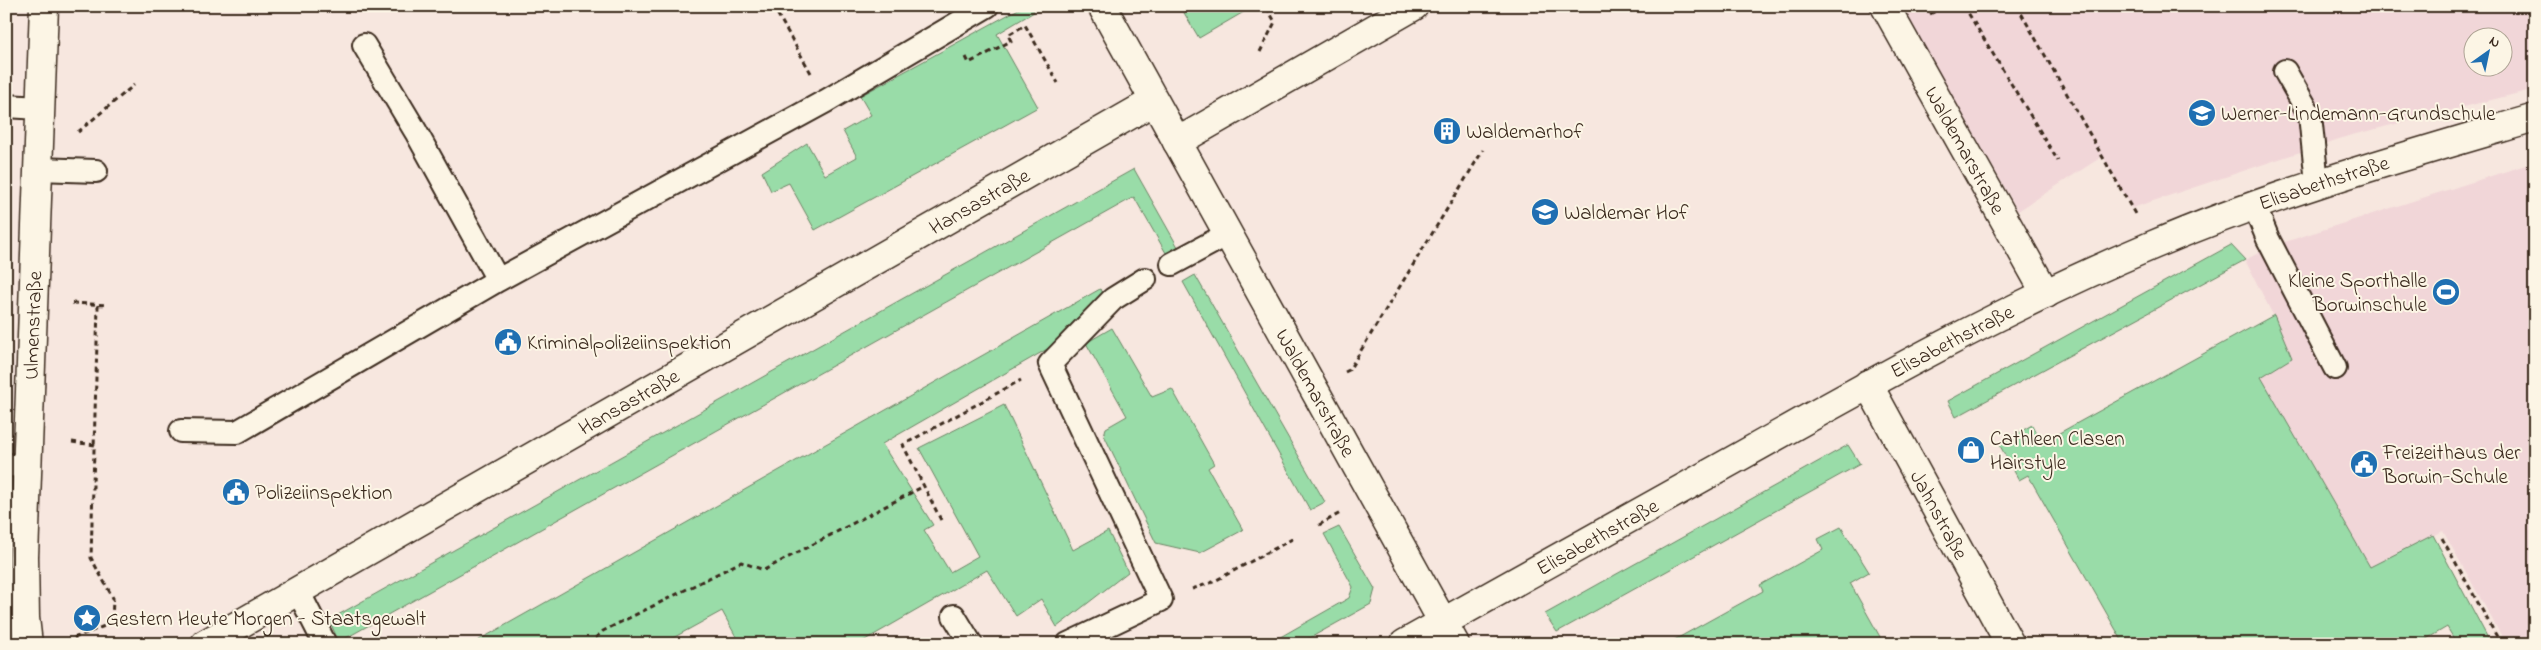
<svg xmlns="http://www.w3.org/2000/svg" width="2541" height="650" viewBox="0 0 2541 650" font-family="'Indie Flower',sans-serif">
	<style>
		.built { fill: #f1d6d8; fill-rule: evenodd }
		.green { fill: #99dca8; stroke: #6a8363 }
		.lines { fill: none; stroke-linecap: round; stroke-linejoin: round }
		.service-casing { stroke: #3b2a1e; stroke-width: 26 }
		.minor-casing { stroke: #3b2a1e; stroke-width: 31 }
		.path { stroke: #3b2a1e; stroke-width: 3; stroke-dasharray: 5 4; stroke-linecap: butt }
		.service { stroke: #fcf5e5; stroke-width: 22 }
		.minor { stroke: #fcf5e5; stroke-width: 28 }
		.labels { text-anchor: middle; stroke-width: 4; stroke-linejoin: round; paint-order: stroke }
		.poi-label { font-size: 21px; fill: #3b2a1e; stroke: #fcf5e5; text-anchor: start }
		.street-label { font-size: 21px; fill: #3b2a1e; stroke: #fcf5e5 }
	</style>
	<rect width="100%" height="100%" fill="#f7e7df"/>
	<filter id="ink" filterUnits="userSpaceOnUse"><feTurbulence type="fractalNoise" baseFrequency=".02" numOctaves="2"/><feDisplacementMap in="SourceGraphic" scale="10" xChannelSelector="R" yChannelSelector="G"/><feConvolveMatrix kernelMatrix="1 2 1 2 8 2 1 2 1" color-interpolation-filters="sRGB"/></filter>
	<g filter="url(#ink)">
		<!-- built -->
		<path class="built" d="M1901,6h634v83l-187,47 -216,72 -29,-52 -85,55zM2474,38h30v30h-30z
			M2535,162v482h-29l-63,-113 -73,37 -109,-191 31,-19 -19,-43 -28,-55 27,-14z"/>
		<!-- green -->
		<path class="green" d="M1024,6h7l3,6 -37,22 41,73 -223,123 -26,-47 -18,8 -9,-19 45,-29 18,32 32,-18 -14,-26 28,-16 -11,-19z
			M1180,6h74l-55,32z
			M1134,169l44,78 -12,6 -32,-56 -795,445 -10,-22z
			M2231,245l14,15 -289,157 -8,-16z
			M1195,275l130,227 -15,8 -127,-228z
			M1100,289l6,7 -50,48 -174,100 51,81 -9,5 26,42 28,-16 -59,-108 85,-43 69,145 35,-19 20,41 -71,55 -16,-28 -25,17 -29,-46 -129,74h-118l-18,-33 -60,33h-190z
			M2274,315l18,43 -31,19 109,190 63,-32 58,109h-34l-10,-17 -29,17h-294l-96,-169 -9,5 -20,-36 33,-19 9,18z
			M1112,328l40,69 20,-8 42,75 -6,4 35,62 -43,23 -44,-10 -52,-108 2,-7 21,-12 -41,-73z
			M1848,445l12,19 -303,168 -12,-18z
			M1339,527l36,62 -4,15 -72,40h-31l81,-46 4,-11 -29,-53z
			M1841,527l28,45 -19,11 34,61h-217l96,-53 -3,-6 63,-35 -5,-11z"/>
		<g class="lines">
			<defs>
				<path id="service" d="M364,45l52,87 82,148
					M2285,71l25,44 7,68
					M6,106l34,2
					M38,169l58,2
					M2254,205l14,34 67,129
					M1172,264l56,-30
					M181,431l56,1 261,-152 328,-179 161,-95
					M6,465l21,1
					M298,591l27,53
					M954,616l17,28
					M1068,644l93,-44 -111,-236 63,-65 32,-20"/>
				<g id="minor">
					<path id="s1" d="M1102,6l353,638"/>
					<path id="s2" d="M1885,6l161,288"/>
					<path d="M1177,142l237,-136"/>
					<path id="s3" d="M1868,384l142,260"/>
					<path id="s4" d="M28,644l-3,-26 -1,-61 20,-551"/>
					<path id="s5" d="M205,644l949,-543"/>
					<path id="s6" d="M1404,644c112,-62 224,-124 335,-187 135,-76 271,-152 414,-212 124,-53 253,-89 382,-127"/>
				</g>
			</defs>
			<!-- service casing -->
			<use href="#service" class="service-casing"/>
			<!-- minor casing -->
			<use href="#minor" class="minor-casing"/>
			<!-- path -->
			<path class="path" d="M773,6l38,67
				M1964,6l94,155
				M2017,6l118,208
				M1930,14l15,-8
				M1260,52l15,-30 -9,-16
				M966,57l3,6 42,-22 -3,-6 17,-10 33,58
				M78,132l56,-47
				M72,303l35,2
				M1345,372l4,-2 134,-220
				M72,442l23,3
				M941,520l-38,-75 118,-65
				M1319,525l23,-13
				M2442,538l59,106
				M1192,589l21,-7 81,-44
				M74,638l38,-15 1,-25 -22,-40 7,-253
				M589,644l14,-13 138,-69 23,8 160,-84"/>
			<!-- service -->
			<use href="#service" class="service"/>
			<!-- minor -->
			<use href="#minor" class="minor"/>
		</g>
	</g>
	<!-- icons -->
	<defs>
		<symbol id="school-disc" viewBox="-11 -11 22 22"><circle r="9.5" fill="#1f6fb2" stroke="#fcf5e5"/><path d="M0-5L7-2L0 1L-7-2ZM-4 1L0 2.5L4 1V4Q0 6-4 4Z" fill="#fff"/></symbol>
		<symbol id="building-disc" viewBox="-11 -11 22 22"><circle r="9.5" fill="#1f6fb2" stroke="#fcf5e5"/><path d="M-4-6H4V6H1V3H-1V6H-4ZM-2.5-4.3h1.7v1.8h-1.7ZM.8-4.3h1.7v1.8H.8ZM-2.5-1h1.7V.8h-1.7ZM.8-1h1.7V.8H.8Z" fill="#fff"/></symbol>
		<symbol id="stadium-disc" viewBox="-11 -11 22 22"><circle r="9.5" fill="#1f6fb2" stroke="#fcf5e5"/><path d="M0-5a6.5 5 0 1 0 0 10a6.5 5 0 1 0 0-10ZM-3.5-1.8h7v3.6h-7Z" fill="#fff"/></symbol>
		<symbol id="civic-disc" viewBox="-11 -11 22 22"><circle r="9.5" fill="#1f6fb2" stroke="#fcf5e5"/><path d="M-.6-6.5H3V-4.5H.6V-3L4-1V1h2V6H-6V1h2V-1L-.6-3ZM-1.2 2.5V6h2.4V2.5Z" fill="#fff"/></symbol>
		<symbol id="shop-disc" viewBox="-11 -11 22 22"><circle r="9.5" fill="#1f6fb2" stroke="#fcf5e5"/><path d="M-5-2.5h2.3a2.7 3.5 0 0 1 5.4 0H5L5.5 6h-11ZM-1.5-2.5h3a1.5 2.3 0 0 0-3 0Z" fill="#fff"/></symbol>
		<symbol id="sight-disc" viewBox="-11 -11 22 22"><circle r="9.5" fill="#1f6fb2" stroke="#fcf5e5"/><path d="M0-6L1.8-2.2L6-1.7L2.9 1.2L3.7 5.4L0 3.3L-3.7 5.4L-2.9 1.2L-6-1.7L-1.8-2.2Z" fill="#fff"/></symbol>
	</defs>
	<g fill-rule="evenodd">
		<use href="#school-disc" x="2186" y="97" width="32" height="32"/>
		<use href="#building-disc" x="1431" y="115" width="32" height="32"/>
		<use href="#school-disc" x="1529" y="196" width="32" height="32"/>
		<use href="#stadium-disc" x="2430" y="276" width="32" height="32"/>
		<use href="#civic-disc" x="492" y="326" width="32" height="32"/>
		<use href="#shop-disc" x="1955" y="434" width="32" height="32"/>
		<use href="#civic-disc" x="2348" y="448" width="32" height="32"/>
		<use href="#civic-disc" x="220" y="476" width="32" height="32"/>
		<use href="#sight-disc" x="71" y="602" width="32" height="32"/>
	</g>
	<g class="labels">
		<!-- poi labels -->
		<g class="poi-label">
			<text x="2221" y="120">Werner-Lindemann-Grundschule</text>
			<text x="1466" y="138">Waldemarhof</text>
			<text x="1564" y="219">Waldemar Hof</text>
			<text x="2427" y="287" text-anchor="end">Kleine Sporthalle<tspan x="2427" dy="24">Borwinschule</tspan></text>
			<text x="527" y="349">Kriminalpolizeiinspektion</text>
			<text x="1990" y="445">Cathleen Clasen<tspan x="1990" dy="24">Hairstyle</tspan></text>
			<text x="2383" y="459">Freizeithaus der<tspan x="2383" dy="24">Borwin-Schule</tspan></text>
			<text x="255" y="499">Polizeiinspektion</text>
			<text x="106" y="625">Gestern Heute Morgen - Staatsgewalt</text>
		</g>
		<!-- street labels -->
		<g class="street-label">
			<text dy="7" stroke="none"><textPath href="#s2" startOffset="165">Waldemarstraße</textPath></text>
			<text dy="7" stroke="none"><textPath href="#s6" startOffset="1031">Elisabethstraße</textPath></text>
			<text dy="7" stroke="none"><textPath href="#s5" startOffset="892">Hansastraße</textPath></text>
			<text dy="7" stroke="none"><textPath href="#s4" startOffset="319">Ulmenstraße</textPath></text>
			<text dy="7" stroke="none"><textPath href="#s6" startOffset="626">Elisabethstraße</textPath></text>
			<text dy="7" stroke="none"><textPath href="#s1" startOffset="442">Waldemarstraße</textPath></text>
			<text dy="7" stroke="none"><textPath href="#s5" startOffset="488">Hansastraße</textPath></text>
			<text dy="7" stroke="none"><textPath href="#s3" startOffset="149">Jahnstraße</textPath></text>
			<text dy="7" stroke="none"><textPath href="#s6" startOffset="221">Elisabethstraße</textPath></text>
		</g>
	</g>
	<!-- margin -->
	<rect width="2541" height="650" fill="none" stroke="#fcf5e5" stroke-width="25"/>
	<rect x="12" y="12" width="2516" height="625" fill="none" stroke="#3b2a1e" stroke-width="2" filter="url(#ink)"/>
	<!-- north arrow -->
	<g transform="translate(2488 52) rotate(33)"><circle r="24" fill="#fcf5e5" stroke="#afa495"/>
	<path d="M0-4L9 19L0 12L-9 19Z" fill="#1f6fb2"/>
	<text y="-8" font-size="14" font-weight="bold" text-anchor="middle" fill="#3b2a1e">N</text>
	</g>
</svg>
